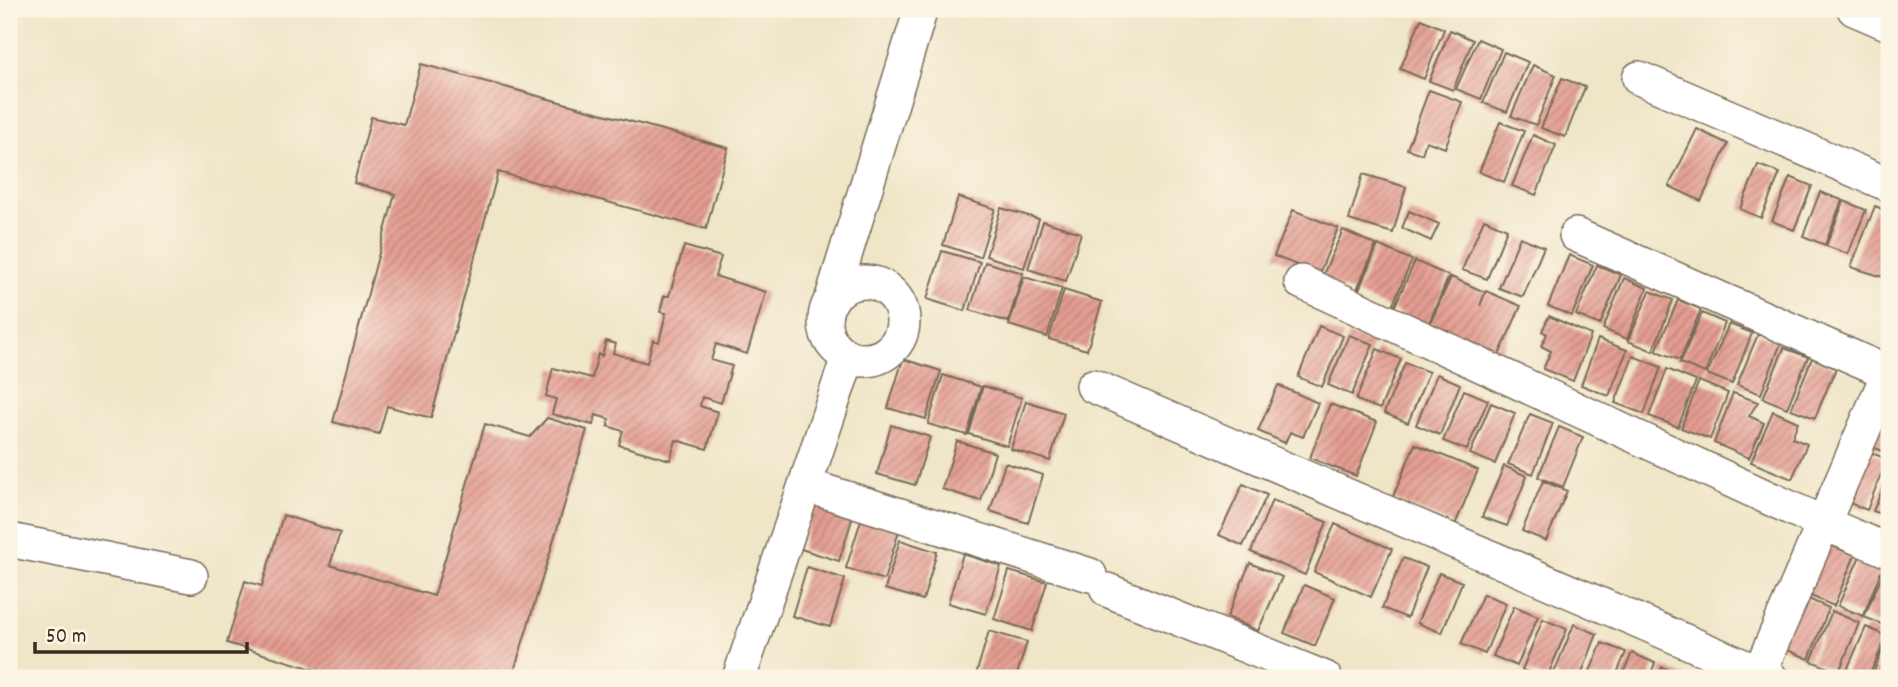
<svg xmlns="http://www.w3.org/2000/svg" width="1898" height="687" viewBox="0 0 1898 687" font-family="Dekko,sans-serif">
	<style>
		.building { fill: url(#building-hatch) }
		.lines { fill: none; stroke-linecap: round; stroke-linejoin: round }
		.minor-casing { stroke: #7a6b59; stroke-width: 36 }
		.minor { stroke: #fff; stroke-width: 33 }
	</style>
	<defs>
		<pattern id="building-hatch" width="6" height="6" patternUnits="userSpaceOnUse" patternTransform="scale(1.75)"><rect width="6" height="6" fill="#e49d92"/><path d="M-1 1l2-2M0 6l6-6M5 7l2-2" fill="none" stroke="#ba8077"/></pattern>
	</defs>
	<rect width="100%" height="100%" fill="#fcf5e5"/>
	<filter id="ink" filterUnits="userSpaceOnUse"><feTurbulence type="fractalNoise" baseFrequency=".0143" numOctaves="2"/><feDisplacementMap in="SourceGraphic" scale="14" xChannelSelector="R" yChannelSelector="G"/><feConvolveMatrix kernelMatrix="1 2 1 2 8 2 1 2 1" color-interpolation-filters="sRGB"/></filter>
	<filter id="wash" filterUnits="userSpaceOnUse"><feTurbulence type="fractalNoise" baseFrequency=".00686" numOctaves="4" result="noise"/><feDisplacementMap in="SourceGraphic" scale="28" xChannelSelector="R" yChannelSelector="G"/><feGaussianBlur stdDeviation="1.57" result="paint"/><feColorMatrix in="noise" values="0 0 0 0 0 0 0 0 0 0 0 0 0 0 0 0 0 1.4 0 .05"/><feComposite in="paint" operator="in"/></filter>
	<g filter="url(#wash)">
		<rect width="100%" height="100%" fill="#efe5c7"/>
		<g id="blocks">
			<!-- building -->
			<path class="building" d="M1421,19l23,10 -20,50 -24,-10z
				M1450,30l23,10 -20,50 -24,-9z
				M1478,39l23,10 -20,50 -25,-10z
				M1504,52l24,10 -21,50 -24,-9z
				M421,64l307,84 -22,81 -208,-57 -67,246 -44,-12 -8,28 -46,-12 62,-228 -41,-11 17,-66 33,8z
				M1533,65l23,10 -20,50 -25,-9z
				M1562,78l23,9 -20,50 -24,-9z
				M1429,90l33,12 -17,46 -19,-7 -4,13 -15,-5z
				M1500,122l24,9 -20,51 -25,-10z
				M1697,129l31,15 -27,57 -32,-15z
				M1533,135l23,10 -20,50 -24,-9z
				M1758,165l22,8 -19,45 -21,-9z
				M1363,174l43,13 -13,46 -44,-13z
				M1790,177l22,9 -18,44 -22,-9z
				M1820,192l22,8 -17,45 -22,-9z
				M958,197l37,12 -15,48 -37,-12z
				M1844,201l22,9 -18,44 -22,-8z
				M1875,206l14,6v46l-6,19 -32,-10z
				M1001,208l38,11 -15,49 -38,-12z
				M1293,210l45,18 -19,46 -45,-18z
				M1409,211l30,13 -8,17 -29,-13z
				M1484,219l23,10 -20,50 -25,-9z
				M1043,221l38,12 -15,48 -38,-12z
				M1343,230l33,15 -21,49 -34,-15z
				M1520,237l24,10 -21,50 -24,-9z
				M1378,245l34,15 -21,49 -34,-15z
				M684,246l37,11 -6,19 51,16 -19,62 -31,-10 -5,16 21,6 -11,37 -19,-6 -2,9 18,6 -11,37 -31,-9 -6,20 -51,-15 4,-14 -15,-5 1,-7 -13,-4 -3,10 -41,-11 4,-15 -10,-3 7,-28 39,10 6,-24 4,2 4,-15 10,3 -3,9 34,10 6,-23 6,2 7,-29 -6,-1 4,-16h5z
				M942,251l38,11 -15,49 -38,-12z
				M1569,255l24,10 -21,51 -24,-10z
				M1415,261l34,15 -21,49 -35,-15z
				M985,262l38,11 -15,49 -38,-12z
				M1597,265l24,10 -21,50 -24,-10z
				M1024,277l38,11 -15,49 -38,-12z
				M1451,277l34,15 -5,14 6,-15 35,15 -22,49 -70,-29z
				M1624,278l23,10 -20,51 -24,-10z
				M1064,290l38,12 -15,48 -38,-11z
				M1650,291l23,9 -20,51 -25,-10z
				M1678,300l23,9 -21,51 -24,-9z
				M1702,313l23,10 -20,50 -25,-10z
				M1549,316l42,19 -18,46 -30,-12 8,-18 -10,-5 6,-12 -5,-3z
				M1729,324l23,9 -20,51 -25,-10z
				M1319,326l24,10 -21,51 -24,-10z
				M1758,334l23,9 -20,51 -24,-9z
				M1349,335l24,9 -21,51 -24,-10z
				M1598,339l29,11 -18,46 -28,-11z
				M1784,348l24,9 -21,51 -24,-10z
				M1377,349l24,10 -21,50 -24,-9z
				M1633,356l28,11 -17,47 -29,-11z
				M1812,358l24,10 -21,50 -24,-9z
				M903,359l38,12 -15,48 -38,-11z
				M1405,363l24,9 -21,51 -24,-10z
				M1667,369l29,12 -18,46 -29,-11z
				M1437,374l23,10 -20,51 -24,-10z
				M943,375l38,12 -14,48 -39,-11z
				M1699,381l29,12 -18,46 -29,-11z
				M1278,385l40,18 -15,34 -13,-5 -5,11 -27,-12z
				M983,386l39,12 -15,48 -38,-12z
				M1464,390l24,10 -21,50 -24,-9z
				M1733,393l25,9 -9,14 15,7 -15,35 -35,-15z
				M1889,395v56l-1,2 -24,-9z
				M1026,401l38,12 -14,48 -39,-12z
				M1491,403l24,10 -20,51 -25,-10z
				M1330,404l47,18 -21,54 -46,-18z
				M1773,411l25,11 -6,16 15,6 -15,35 -41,-17z
				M1530,414l23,9 -20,51 -25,-10z
				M547,418l40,12 -75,248h-170l-115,-35 18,-62 17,5 21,-71 57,18 -10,32 104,31 51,-172 45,13z
				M891,425l39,12 -15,48 -38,-11z
				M1559,427l24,10 -20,50 -25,-10z
				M957,441l38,12 -14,48 -39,-12z
				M1415,444l63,26 -23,55 -63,-26z
				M1864,450l23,9 -20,51 -25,-10z
				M1005,463l38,12 -15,48 -38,-12z
				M1504,466l23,10 -20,50 -25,-9z
				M1889,474v43l-16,-6z
				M1543,481l24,10 -21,50 -24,-10z
				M1243,484l24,11 -24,51 -24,-11z
				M1272,500l55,22 -22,53 -54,-23z
				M816,501l38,12 -15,48 -38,-12z
				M861,520l38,11 -15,49 -38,-12z
				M1335,524l57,25 -21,48 -57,-25z
				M900,540l37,12 -14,48 -38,-11z
				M1822,542l33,13 -21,51 -33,-14z
				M963,554l38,12 -15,48 -38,-11z
				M1860,556l23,10 -20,50 -25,-10z
				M1403,558l24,9 -20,51 -25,-10z
				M1250,563l32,14 -24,54 -31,-14z
				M1886,566l3,2v59l-25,-10z
				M807,567l38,12 -15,48 -38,-11z
				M1009,571l38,11 -15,49 -38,-12z
				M1439,573l23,9 -20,51 -25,-10z
				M1304,585l31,13 -20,48 -31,-13z
				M1483,594l23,9 -21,51 -24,-10z
				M1797,594l32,14 -20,51 -34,-14z
				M1514,606l24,10 -21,50 -24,-10z
				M1832,611l27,12 -20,49 -28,-11z
				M1543,619l24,10 -20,49 -25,-8z
				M1574,624l23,10 -17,44h-18l-9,-3z
				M1866,627l21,9 -19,42h-9l-13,-6z
				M989,631l38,11 -11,36h-41z
				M1889,635v43h-18z
				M1602,643l24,9 -11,26h-28z
				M1632,653l23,10 -6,15h-28z
				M1662,667l28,11h-32z"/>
		</g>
	</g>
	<g filter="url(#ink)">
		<use href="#blocks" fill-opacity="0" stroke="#7a6b59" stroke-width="2"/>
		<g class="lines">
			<defs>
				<path id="minor" d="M1854,9l35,15
					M1639,78l250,107
					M1576,235l313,138
					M1301,282l522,241 66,28
					M825 321a39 39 0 1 1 78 0a39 39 0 1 1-78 0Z
					M831,301l90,-292
					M848,357l-43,128 285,90
					M1093,386l678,292
					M9,540l182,36
					M1107,590l218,88
					M739,678l66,-193
					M1757,678l132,-307"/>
			</defs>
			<!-- minor casing -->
			<use href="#minor" class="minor-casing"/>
			<!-- minor -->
			<use href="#minor" class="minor"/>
		</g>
	</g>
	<!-- margin -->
	<rect width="1898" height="687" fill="none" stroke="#fcf5e5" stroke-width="35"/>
	<!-- scale -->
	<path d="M35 642v10h212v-10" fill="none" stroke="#3b2a1e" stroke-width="3.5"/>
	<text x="46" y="642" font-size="21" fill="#3b2a1e" stroke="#fcf5e5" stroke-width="5" paint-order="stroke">50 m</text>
</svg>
